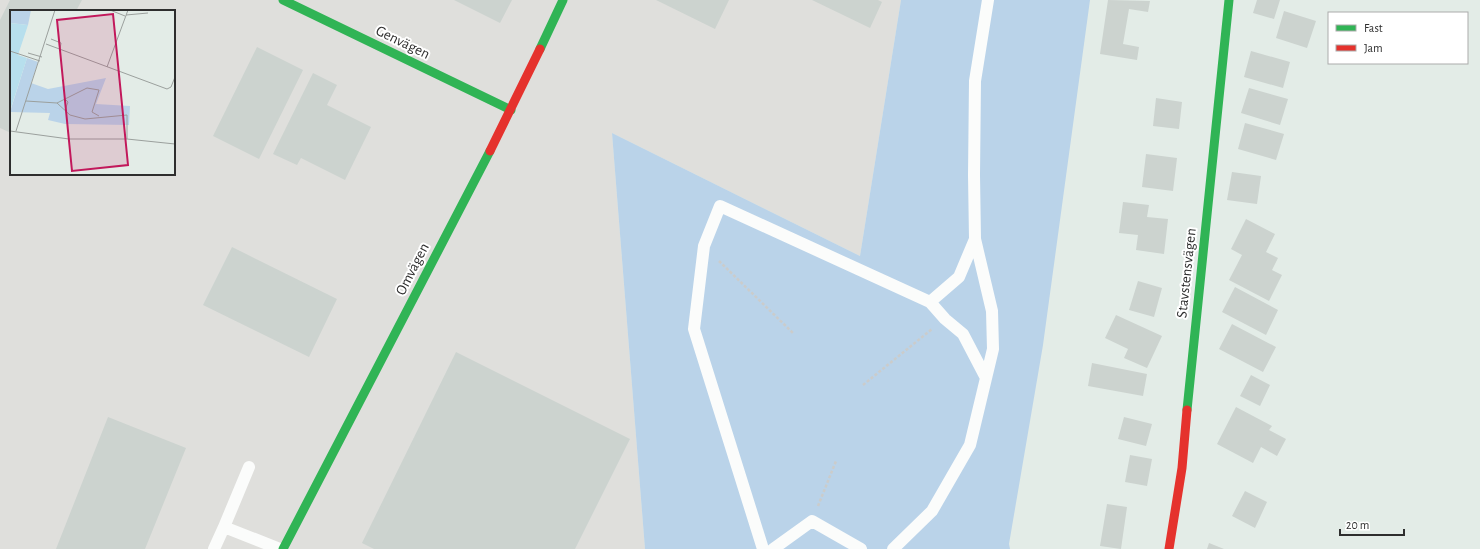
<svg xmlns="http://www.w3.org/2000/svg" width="1480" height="549" viewBox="0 0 1480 549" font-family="'Alegreya Sans',sans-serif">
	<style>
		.industrial { fill: #dfdfdc; fill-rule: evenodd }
		.green { fill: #bad3e9 }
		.building { fill: #ccd3cf }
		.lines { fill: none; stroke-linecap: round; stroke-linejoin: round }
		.path { stroke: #cbcccb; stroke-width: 2.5; stroke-dasharray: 3 2; stroke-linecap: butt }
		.lane { stroke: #fbfcfb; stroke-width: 12 }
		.fast { stroke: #30b455; stroke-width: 9 }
		.jam { stroke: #e5322d; stroke-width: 9 }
		.labels { text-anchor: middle; stroke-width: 4; stroke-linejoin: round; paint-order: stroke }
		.street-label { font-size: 15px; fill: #2e2e2e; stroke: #fff }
		.inset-road { fill: none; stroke: #9ba09d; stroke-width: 1 }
		.view { fill: #c2185b; fill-opacity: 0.15; stroke: #c2185b; stroke-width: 2 }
		.inset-edge { fill: none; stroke: #2e2e2e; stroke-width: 2 }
	</style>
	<rect width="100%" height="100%" fill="#e3ece7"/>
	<!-- industrial -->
	<path class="industrial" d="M0,0h901l-41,256 -248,-123 33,416h-645zM11,11h163v163h-163z"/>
	<!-- green -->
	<path class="green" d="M901,0h189l-47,345 -34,199 1,5h-365l-33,-416 248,123z"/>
	<!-- building -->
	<path class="building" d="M10,0h72l-6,11h-65v122l-11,-5v-108z
		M454,0h58l-12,23z
		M656,0h73l-14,29z
		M812,0h66l4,2 -12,26z
		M1108,0l42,1 -2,11 -19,-3 -6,35 16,3 -2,13 -37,-6z
		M1257,0h23l-6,19 -21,-6z
		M1284,11l32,10 -9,27 -31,-10z
		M257,47l46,23 -44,89 -46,-23z
		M1251,51l39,11 -7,26 -39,-11z
		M313,73l24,12 -10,20 44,22 -26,53 -44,-22 -4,7 -24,-11z
		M1249,88l39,11 -8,26 -39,-12z
		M1156,98l26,4 -3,27 -26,-3z
		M1245,123l39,11 -8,26 -38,-11z
		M1146,154l31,4 -4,33 -31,-4z
		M1232,172l29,4 -4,28 -30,-4z
		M1123,202l26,3 -2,12 21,2 -4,35 -28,-4 2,-15 -19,-2z
		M1246,219l29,15 -9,18 12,6 -6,12 10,5 -13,26 -40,-21 13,-25 -11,-6z
		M232,247l105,52 -28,58 -106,-52z
		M1138,281l24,7 -8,29 -25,-7z
		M1235,287l43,23 -12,25 -44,-23z
		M1116,315l46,21 -15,32 -23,-10 4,-9 -23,-11z
		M1232,324l44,23 -13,25 -44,-23z
		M456,352l174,87 -55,110h-201l-12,-6z
		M1092,363l55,11 -4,22 -55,-10z
		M1251,375l19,10 -10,21 -20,-10z
		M1236,407l36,19 -3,4 17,9 -9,17 -16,-9 -8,16 -36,-19z
		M108,417l78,31 -41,101h-89z
		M1124,417l28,7 -6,22 -28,-7z
		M1130,455l22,4 -5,27 -22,-4z
		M1245,491l22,11 -12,26 -23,-12z
		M1107,504l20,3 -6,42 -21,-3z
		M1209,543l15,6h-17z"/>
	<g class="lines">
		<!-- path -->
		<path class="path" d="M719,261l74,72
			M863,385l69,-56
			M818,506l18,-45"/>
		<!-- lane -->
		<path class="lane" d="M930,302l15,17 18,15 23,44
			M224,527l25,-60
			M214,549l10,-22 56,22
			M763,549l-69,-220 10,-83 16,-40 210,96 29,-25 16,-38
			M773,549l39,-28 49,28
			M893,549l39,-38 38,-66 23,-96 -1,-38 -17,-72 -1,-64 1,-94 13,-81"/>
		<!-- fast -->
		<path class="fast" d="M283,0l228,110
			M540,49l23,-49
			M1187,410l42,-410
			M283,549l207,-398"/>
		<!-- jam -->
		<path class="jam" d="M490,151l50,-102
			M1169,549l13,-81 5,-58"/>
	</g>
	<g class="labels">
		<!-- street labels -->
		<g class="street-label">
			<text transform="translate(403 42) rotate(26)" y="5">Genvägen</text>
			<text transform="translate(412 269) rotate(-63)" y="5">Omvägen</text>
			<text transform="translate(1186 273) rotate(-84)" y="5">Stavstensvägen</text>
		</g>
	</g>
	<!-- overview -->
	<g transform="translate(10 10)">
		<rect width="165" height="165" fill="#e3ece7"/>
		<path d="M0,0h21l-3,15 -18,-2zM17,48l11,4 -7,21 17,6 58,-11 -10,26 34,2 -1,19 -64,-1 -17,-4 2,-7 -40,-1z" fill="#bad3e9"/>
		<path d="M0,13l18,2 -10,30 9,3 -17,53z" fill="#b7dfed"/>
		<path class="inset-road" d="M100,0l15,6M116,5l22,-2M41,29l10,4 -1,6M36,34l121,45 4,-2 4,-10M0,41l30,10M18,43l14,4M97,57l21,-57M54,88l4,4 -3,8M16,91l31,2 13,12 15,4 42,-4v24M47,93l30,-15 12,2 -7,22 7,4M0,121l59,8h58l48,5M6,121l39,-121"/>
		<path class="view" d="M103,4l15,151 -56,6 -15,-151z"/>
		<rect width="165" height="165" class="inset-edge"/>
	</g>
	<!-- legend -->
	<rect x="1328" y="12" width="140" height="52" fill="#ffffff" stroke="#ababab"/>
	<rect x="1336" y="25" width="20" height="6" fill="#30b455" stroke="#ababab"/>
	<text x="1364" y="32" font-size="12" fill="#2e2e2e">Fast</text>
	<rect x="1336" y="45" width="20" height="6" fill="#e5322d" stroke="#ababab"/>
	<text x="1364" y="52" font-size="12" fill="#2e2e2e">Jam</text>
	<!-- scale -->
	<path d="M1340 529v6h64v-6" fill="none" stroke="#2e2e2e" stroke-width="2"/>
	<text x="1346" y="529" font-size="12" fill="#2e2e2e" stroke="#ffffff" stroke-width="3" paint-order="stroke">20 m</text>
</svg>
